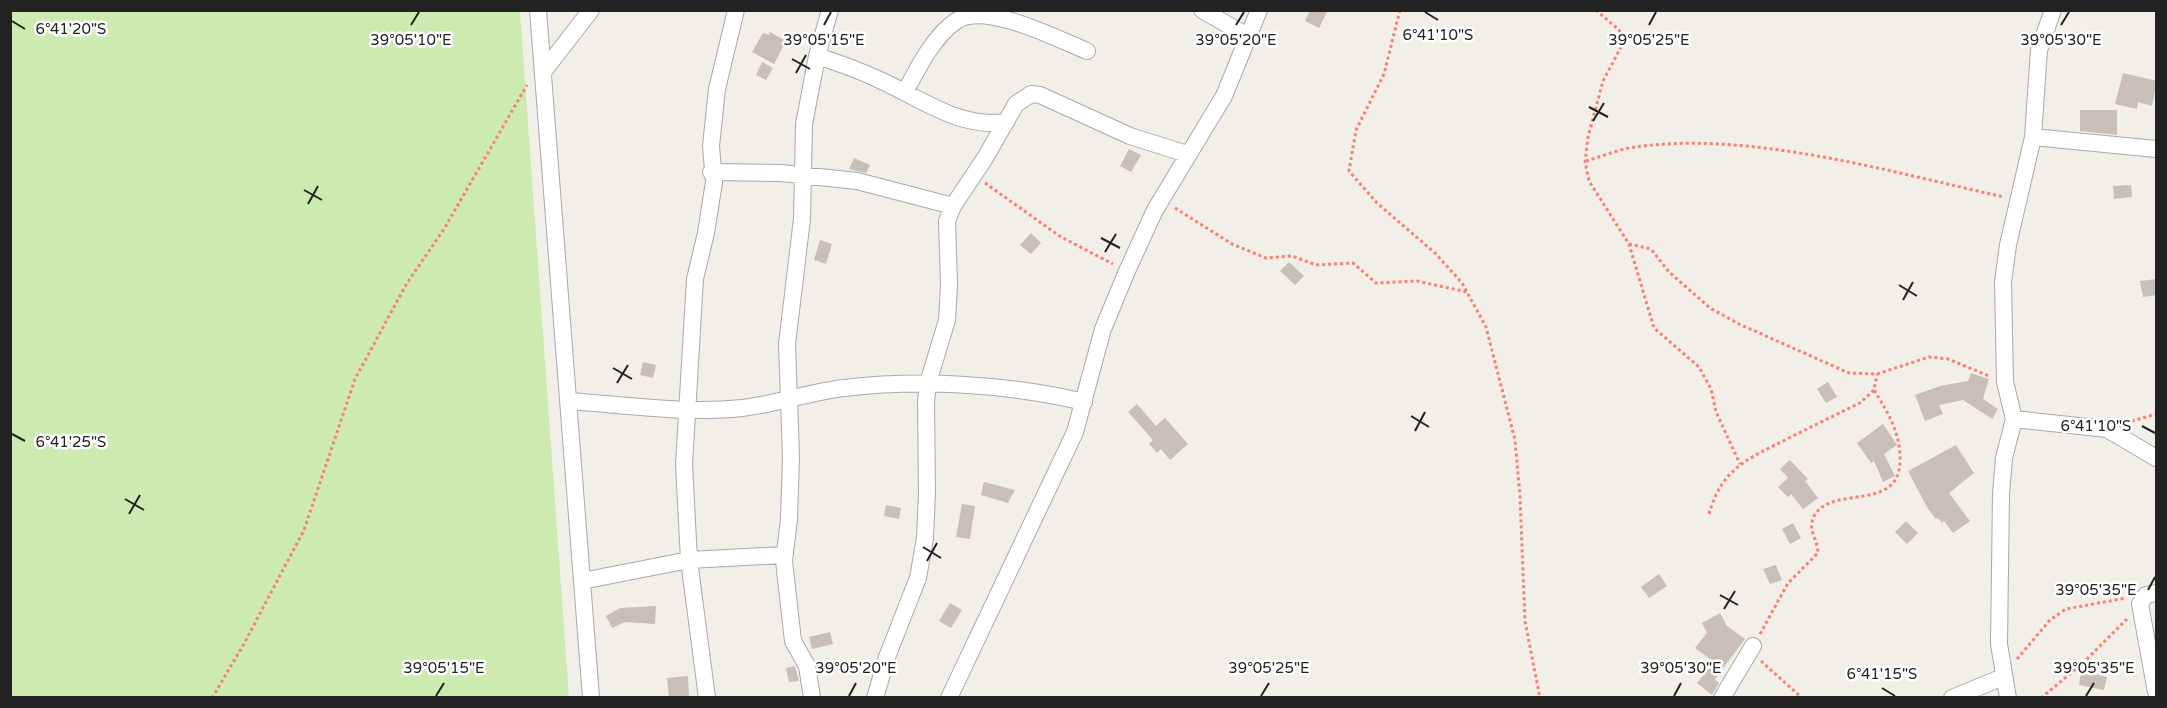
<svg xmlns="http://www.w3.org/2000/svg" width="2167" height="708" viewBox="0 0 2167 708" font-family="'Varela Round',sans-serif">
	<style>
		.grass { fill: #cdebb0 }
		.building { fill: #c7bfb8 }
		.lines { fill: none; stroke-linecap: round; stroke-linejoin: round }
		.minor-casing { stroke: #a9a9a9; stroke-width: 18 }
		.path { stroke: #fa8072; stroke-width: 3; stroke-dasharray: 3 3; stroke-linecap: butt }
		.minor { stroke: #fff; stroke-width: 16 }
		.ticks { fill: none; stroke: #222; stroke-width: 2 }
		.ticks-label { font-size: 15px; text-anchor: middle; fill: #222; stroke: #fff; stroke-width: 5; stroke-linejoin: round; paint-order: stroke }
	</style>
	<rect width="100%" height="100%" fill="#f2efe9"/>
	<!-- grass -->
	<path class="grass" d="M10,11h510l49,686h-558z"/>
	<!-- building -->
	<path class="building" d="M1310,10h18l-9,18 -14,-7z
		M770,32l16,9 -12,23 -22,-12 11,-19 6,2z
		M762,62l11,6 -7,12 -10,-5z
		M2123,73l34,8 -5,25 -14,-4 -1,7 -22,-5z
		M2080,110h37v25l-37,-4z
		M1129,149l12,6 -10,17 -11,-6z
		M854,158l16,7 -4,8 -17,-4z
		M2131,185l1,12 -18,2 -1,-13z
		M1031,233l10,10 -10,11 -11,-9z
		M820,240l12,4 -6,20 -12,-4z
		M1289,262l15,14 -9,9 -15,-14z
		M2157,279v16l-14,2 -3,-16z
		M643,362l13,3 -3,13 -13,-3z
		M1971,373l18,6 -6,20 15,10 -6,10 -29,-19 -24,5 4,9 -18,7 -10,-26 25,-9 28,-5z
		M1828,382l9,15 -11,6 -9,-14z
		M1137,404l19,22 9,-8 23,26 -18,16 -9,-11 -4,4 -8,-9 4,-4 -25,-28z
		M1883,424l14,21 -13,9 11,22 -12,6 -9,-21 -3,2 -14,-20z
		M1956,445l18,28 -25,20 21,28 -17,12 -9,-12 -2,2 -4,-5 -2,1 -8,-10 -20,-38z
		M1790,460l18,19 -3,2 13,17 -15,11 -12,-15 -3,3 -10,-10 10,-9 -8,-9z
		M984,482l31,8 -7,13 -27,-8z
		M962,504l13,2 -5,33 -14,-2z
		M886,505l15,3 -2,11 -15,-3z
		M1906,521l12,12 -11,11 -12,-12z
		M1793,523l8,15 -11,6 -8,-15z
		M1776,565l6,15 -12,4 -7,-15z
		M1659,574l8,12 -18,12 -8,-11z
		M950,603l12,7 -11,18 -12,-7z
		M656,606l-1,18 -30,-2 -13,6 -6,-12 14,-8z
		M1720,613l7,13 18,13 -30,40 4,4 -7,12 -15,-12 17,-21 -19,-14 12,-15 -5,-10z
		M830,632l3,12 -21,5 -3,-12z
		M795,666l4,15 -10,1 -3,-14z
		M2081,671l26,6 -3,13 -25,-5z
		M688,676l1,22h-20l-2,-20z"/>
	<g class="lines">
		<defs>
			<path id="minor" d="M538,10l53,688
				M1202,10l47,27
				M817,56c22,7 44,15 65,25 39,18 79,48 124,41
				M543,72l48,-62
				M905,92c13,-24 28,-55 51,-71 29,-20 101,18 131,30
				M2033,137l123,12
				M711,172l70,1 76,8 96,25
				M569,401c57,4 115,13 173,7 35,-4 67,-16 102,-20 78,-9 164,-4 240,14
				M2014,419l93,10 49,29
				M582,581l107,-21 96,-5
				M2156,593l-10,2 -6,9 16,88
				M707,698l-18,-138 -5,-96 11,-185 11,-46 8,-51 -3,-36 6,-57 19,-79
				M812,698l-5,-32 -14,-25 -9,-80 5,-42 2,-62 -4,-113 15,-125 2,-95 13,-68 13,-46
				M875,698l12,-41 31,-79 7,-40 2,-45 -1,-92 2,-18 19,-63 2,-35 -2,-64 6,-15 32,-48 31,-54 15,-10 9,1 90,41 57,18
				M949,698l126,-266 28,-103 24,-58 28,-61 69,-114 35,-86
				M1722,698l31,-52
				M1952,698l51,-21
				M2008,698l-9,-54 2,-150 3,-36 10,-39 -9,-37 -2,-100 5,-37 25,-108 6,-87 14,-40"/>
		</defs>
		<!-- minor casing -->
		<use href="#minor" class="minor-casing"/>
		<!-- path -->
		<path class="path" d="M1400,10l-16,64 -28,56 -7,41 28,32 58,50 27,30 24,44 29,113 5,56 5,125 15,77
			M1596,10l23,20 4,8 -2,9 -18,34 -15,56 -3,25 4,19 40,63 25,84 45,39 12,22 5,23 24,52
			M1586,161c14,-4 29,-10 43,-13 117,-19 261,24 375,49
			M985,183l76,54 52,27
			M1175,208l57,36 34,14 26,-2 24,9 37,-2 23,20 41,-2 50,11
			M1629,244l22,5 18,23 41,36 29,16 110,49 28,1 52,-17 19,2 41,17
			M2126,423l30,-9
			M1709,514c13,-47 41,-56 80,-76 24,-12 48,-24 71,-35l14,-13 3,-16
			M1760,634l28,-51 30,-30c0,-13 -10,-22 -5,-35 16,-35 86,-4 87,-57 1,-28 -12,-48 -26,-71
			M2017,659l33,-39 16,-11 60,-11
			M1761,661l41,37
			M212,698l33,-56 59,-112 51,-151 52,-96 37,-54 83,-144
			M2041,698l42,-35 44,-44"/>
		<!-- minor -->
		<use href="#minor" class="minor"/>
	</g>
	<!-- ticks -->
	<path class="ticks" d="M1425,12l13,8M12,21l13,8M411,25l8,-13M824,25l7,-13M1236,25l8,-13M1649,25l7,-13M2061,25l8,-13M792,59l18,10M796,73l10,-18M1589,107l19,10M1593,121l11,-18M304,190l18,10M308,204l10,-18M1101,238l19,10M1105,252l11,-18M1899,285l18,11M1903,300l10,-18M613,368l19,11M617,383l11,-18M1411,416l18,11M2142,426l13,7M1415,431l10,-19M12,434l13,7M125,499l19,11M129,514l11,-19M923,547l18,11M927,561l10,-18M2148,590l7,-13M1720,595l18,10M1724,609l11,-18M1882,688l13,8M436,696l8,-13M849,696l7,-13M1261,696l8,-13M1674,696l7,-13M2086,696l8,-13"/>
	<g class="ticks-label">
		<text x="71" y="34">6°41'20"S</text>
		<text x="1438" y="40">6°41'10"S</text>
		<text x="411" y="45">39°05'10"E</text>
		<text x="824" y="45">39°05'15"E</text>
		<text x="1236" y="45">39°05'20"E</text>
		<text x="1649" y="45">39°05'25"E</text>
		<text x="2061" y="45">39°05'30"E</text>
		<text x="2096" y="431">6°41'10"S</text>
		<text x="71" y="447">6°41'25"S</text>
		<text x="2096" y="595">39°05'35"E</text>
		<text x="444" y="673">39°05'15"E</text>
		<text x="856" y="673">39°05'20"E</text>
		<text x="1269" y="673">39°05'25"E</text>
		<text x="1681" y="673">39°05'30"E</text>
		<text x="2094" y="673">39°05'35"E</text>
		<text x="1882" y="679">6°41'15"S</text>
	</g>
	<!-- border -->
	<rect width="2167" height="708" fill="none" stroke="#222222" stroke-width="24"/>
</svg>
